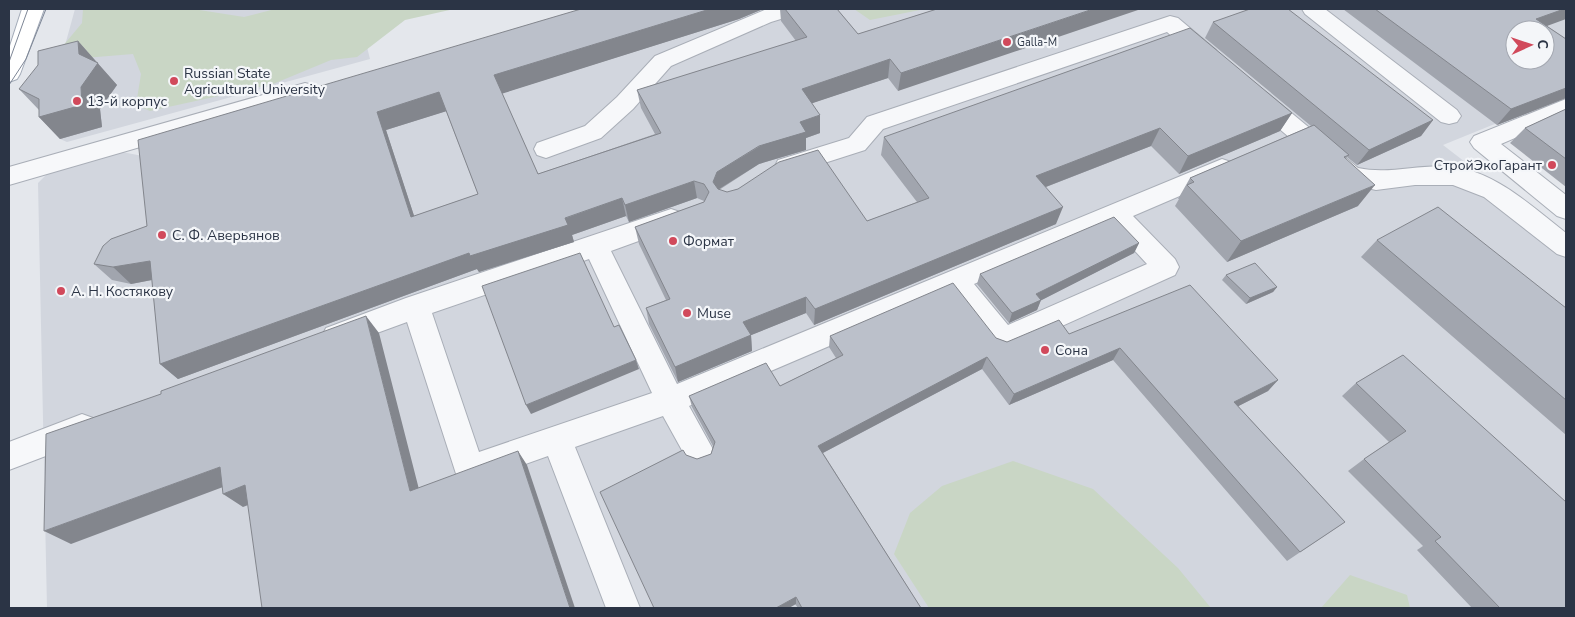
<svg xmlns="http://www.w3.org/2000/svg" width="1575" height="617" viewBox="0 0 1575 617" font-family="'Nunito Sans',sans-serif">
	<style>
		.built { fill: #d2d6de; fill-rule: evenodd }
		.green { fill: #c9d6c5 }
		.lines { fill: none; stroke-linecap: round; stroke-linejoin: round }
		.minor-casing { stroke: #a9aeb7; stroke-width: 2 }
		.major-casing { stroke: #a3abb8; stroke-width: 2 }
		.minor { fill: #f7f8fa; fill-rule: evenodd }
		.major { fill: #fff; fill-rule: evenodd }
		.tram { stroke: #7d8696; stroke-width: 1 }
		.wall { fill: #a1a5ae; fill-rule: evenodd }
		.shaded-wall { fill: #83868d }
		.building { fill: #bbc0ca; stroke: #83868d; fill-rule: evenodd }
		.poi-dot { fill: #d1495b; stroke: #f4f6f9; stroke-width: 2 }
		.labels { text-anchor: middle; stroke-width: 4.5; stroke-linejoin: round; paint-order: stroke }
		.far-poi-label { font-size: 11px; fill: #2b3445; stroke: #f4f6f9; text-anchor: start }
		.poi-label { font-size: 14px; fill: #2b3445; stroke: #f4f6f9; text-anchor: start }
	</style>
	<rect width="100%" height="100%" fill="#e4e7ec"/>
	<!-- built -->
	<path class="built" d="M75,9h348l-62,14 9,36 -303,83 -7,-3 -1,-72z
		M646,9h920v86l-123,50 123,95v368h-1519l-9,-425 10,-10 74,-21 31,6zM1515,30h30v30h-30z"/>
	<!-- green -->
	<path class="green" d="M83,9h110l51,8 31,-8h179l-49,11 -48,37 -26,3 -58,24 -123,27 -14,-6 5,-31 -8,-20 -61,5 -10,-12 20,-24z
		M854,9h71l-55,11z
		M1013,461l80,28 85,79 33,40h-282l-35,-54 16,-41 32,-27z
		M1350,575l57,20 3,13h-89z"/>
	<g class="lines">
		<defs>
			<path id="minor" d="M767,9h34l-4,5 -26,8 -100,44 -38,43 -32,29 -55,20 -9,-3 -3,-6 3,-6 48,-17 32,-29 38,-41z
				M1302,9h23l132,101 4,6 -4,6 -8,2 -8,-2 -136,-108z
				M1170,16l8,2 38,32 3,5 -3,5c-19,5 -36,-17 -49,-28l-284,97 -18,21 -78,25 -9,-3 -3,-6 3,-6 71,-22 18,-21z
				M305,83l8,2 3,6 -3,6 -304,88v-18z
				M1258,90l8,2 92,76c32,7 64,-5 96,-1 42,5 80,41 112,66v24l-9,-3 -73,-57 -31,-12h-38l-39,5 -34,-8 -92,-78 -3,-6 3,-6z
				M1566,99v17l-65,28 65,51v24l-9,-3 -83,-68 -4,-6 4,-6z
				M1222,159l9,3 3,6 -3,6 -98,42 42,43 4,8 -4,8 -162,73 -10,4 -10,-4 -42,-54 -262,112 26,47 -4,10 -11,4 -11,-4 -26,-47 -88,31 65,161h-34l-58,-152 -79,28 -11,-4 -51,-158 -71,26 -10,-4 -4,-8 4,-8 80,-30 265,-89 9,3 4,7 -4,7 -69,25 66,133zM1111,225l36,39 -139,61 -34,-41zM589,259l63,134 -173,59 -47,-139z
				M82,414l11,4 4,10 -4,10 -84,32v-28z"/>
			<path id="major" d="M22,9h22l-24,65 -3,5 -8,3v-33z"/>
		</defs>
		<!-- minor casing -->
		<use href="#minor" class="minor-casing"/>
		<!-- major casing -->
		<use href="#major" class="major-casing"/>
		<!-- minor -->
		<use href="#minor" class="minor"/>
		<!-- major -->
		<use href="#major" class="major"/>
		<!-- tram -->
		<path class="tram" d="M9,62l19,-53
			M9,85l17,-26 20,-50"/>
	</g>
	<!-- wall -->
	<path class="wall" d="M581,9h182l-24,10 -237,74 36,81 117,-40 -14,-26 -4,-18 159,-49 -15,-20 -1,-12h57l21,25 79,-25 -39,82 -10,-13 -76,25 8,30 -14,5v12l-47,14 -40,26 8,2 140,29 50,-19 -36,-47 3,-18 408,-24 -12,18 -101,43 -28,-28 -105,41 10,37 -242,101 -8,-12 -55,22 1,16 -74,31 -29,-58 -3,-16 20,-8 -27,-56 -4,-17 69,-25v-1l-7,-3 -68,24 -3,-6 -54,19 2,7 -95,30 -2,-3 -299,110 -18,-15 -8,-84 -21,4 -19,-4 -18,-16 53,-38zM446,111l32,83 -64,22 -28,-86z
		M1343,9h223l-19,17 19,13v59l-69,27z
		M1213,22l220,98 -12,16 -64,29 -10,-8 -1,2 12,47 -131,56 -52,-56 4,-7h-1l12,-21 121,-52 -106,-88z
		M78,41l39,44 -17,24 2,18 -42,12 -21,-22v-7l-20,-21z
		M1566,109v78l-56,-44 15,-15z
		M1377,240l189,68v127l-205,-178z
		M1139,243l-5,10 -93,47 -4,10 -28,13 -32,-39 3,-10z
		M1226,275l51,12 -4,5 -27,12 -24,-24z
		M1069,334l209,46 -10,11 -30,15 107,116 -58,39 -174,-201 -104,45 -27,-36 -159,84 98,155h-123l-112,-153 11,4 14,-5 2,-8 -21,-39 -3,-11 91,-10 56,-28 -7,-11 1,-11 166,2 11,4z
		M1403,355l163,253h-94l-55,-58 6,-4 -75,-75 16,-12 25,-17 -47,-46 14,-13z"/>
	<!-- shaded-wall -->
	<path class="shaded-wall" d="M710,9h53l-24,10 -238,75 -7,-19z
		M1093,9h48l-243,82 3,-18z
		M1564,9h2v10l-30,11v-11z
		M78,41l39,44 -17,24 2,18 -42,12 -21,-22 42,-30z
		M890,59l-2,19 -87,29 1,-18z
		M1566,88v10l-69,27 14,-16z
		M439,92l8,19 -61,19 34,104 -9,-17 -34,-105z
		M1292,113l-12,18 -101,43 9,-18z
		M820,115v18l-14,5v12l-47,14 -40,25 -5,10 -1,-17 4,-10 83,-50z
		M1433,120l-12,16 -64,29 12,-15z
		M1160,128l-9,18 -121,47 6,-17z
		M694,181l3,17 -68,24 -4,-17z
		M1375,185l-17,21 -131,56 14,-21z
		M622,198l4,18 -54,19 2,7 -95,30 -2,-3 -299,110 -18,-15z
		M1063,207l-7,17 -242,101 1,-16z
		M1139,243l-5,10 -100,51 7,-4 -4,10 -28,13 3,-10 24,-19z
		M150,261l17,16 -36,7 -18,-17z
		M1277,287l-4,5 -27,12 4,-6z
		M806,297v16l-62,25 -1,-16z
		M366,316l13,17 44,172 -13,-14z
		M751,335l1,16 -74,31 -3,-15z
		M1120,348l-7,12 -104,45 5,-11z
		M987,357l-5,12 -165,87 1,-10z
		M636,360l3,9 -108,45 -5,-9z
		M1278,380l-10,11 -43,22 9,-11z
		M518,451l9,14 48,143h-5z
		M220,467l19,14 -168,63 -27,-13z
		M245,485l19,14 -21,8 -20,-13z
		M796,597v7l-7,4h-13z"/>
	<!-- building -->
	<path class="building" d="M581,9h129l-216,66 44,99 123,-41 -24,-43 170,-53 -22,-28h52l21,25 79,-25h156l-192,64 -11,-14 -88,30 18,26 -20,7 6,10 -47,14 -42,26 -4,10 5,7 9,3 11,-3 41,-27 39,-12 49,71 62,-23 -45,-61 306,-109 102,85 -104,43 -28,-28 -124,48 27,31 -248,102 -9,-12 -63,25 8,13 -76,32 -29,-59 24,-9 -35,-72 69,-25 5,-10 -5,-8 -10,-3 -69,24 -3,-7 -57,20 3,7 -98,31 -1,-3 -309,111 -10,-103 -37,6 -19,-3 9,-18 8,-7 36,-13 -9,-86zM439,92l39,102 -67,23 -34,-105z
		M1250,9h38l145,111 -64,30 -156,-128z
		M1375,9h189l-28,10 30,20v49l-55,21zM1515,30h30v30h-30z
		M78,41l1,13 19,9 -17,24 1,18 -43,12v-18l-20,-10 19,-24v-14z
		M1566,109v50l-41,-31z
		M1314,125l35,30 -5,2 31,28 -134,56 -54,-56 7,-3 -4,-4z
		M1438,207l128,101v92l-189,-160z
		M1114,217l25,26 -103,51 5,6 -29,13 -32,-39z
		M580,253l34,74 5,-2 17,35 -110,45 -44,-119z
		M1255,263l22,24 -27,11 -24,-23z
		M953,283l43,55 11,4 52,-22 10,14 121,-49 88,95 -44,22 111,120 -45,30 -180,-204 -106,46 -27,-37 -169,89 103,162h-119l-6,-11 -20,11h-122l-54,-116 83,-42 3,5 11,4 14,-5 4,-12 -26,-46 77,-33 14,23 63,-31 -13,-19z
		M366,316l44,175 108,-40 52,157h-308l-17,-123 -22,9 -3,-27 -176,64 2,-97 115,-40v-3z
		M1403,355l163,147v106h-66l-65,-67 6,-4 -77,-78 42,-28 -50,-48z"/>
	<!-- markers -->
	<g class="poi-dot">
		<circle cx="1007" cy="42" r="5"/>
		<circle cx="174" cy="81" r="5"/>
		<circle cx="77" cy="101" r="5"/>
		<circle cx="1552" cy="165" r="5"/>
		<circle cx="162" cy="235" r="5"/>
		<circle cx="673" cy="241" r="5"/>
		<circle cx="61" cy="291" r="5"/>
		<circle cx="687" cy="313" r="5"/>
		<circle cx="1045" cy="350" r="5"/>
	</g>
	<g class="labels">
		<!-- far-poi labels -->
		<g class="far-poi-label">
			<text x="1017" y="46">Galla-M</text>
		</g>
		<!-- poi labels -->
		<g class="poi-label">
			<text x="184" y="78">Russian State<tspan x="184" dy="16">Agricultural University</tspan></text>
			<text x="87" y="106">13-й корпус</text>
			<text x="1542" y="170" text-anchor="end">СтройЭкоГарант</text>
			<text x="172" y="240">С. Ф. Аверьянов</text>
			<text x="683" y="246">Формат</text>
			<text x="71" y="296">А. Н. Костякову</text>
			<text x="697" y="318">Muse</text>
			<text x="1055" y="355">Сона</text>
		</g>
	</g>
	<!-- border -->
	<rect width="1575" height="617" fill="none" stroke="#2b3445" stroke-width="20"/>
	<!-- north arrow -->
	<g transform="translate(1530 45) rotate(87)"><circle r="24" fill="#f4f6f9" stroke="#a4a8b1"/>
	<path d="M0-4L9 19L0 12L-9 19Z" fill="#d1495b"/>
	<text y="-8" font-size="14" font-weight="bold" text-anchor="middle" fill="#2b3445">С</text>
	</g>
</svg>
